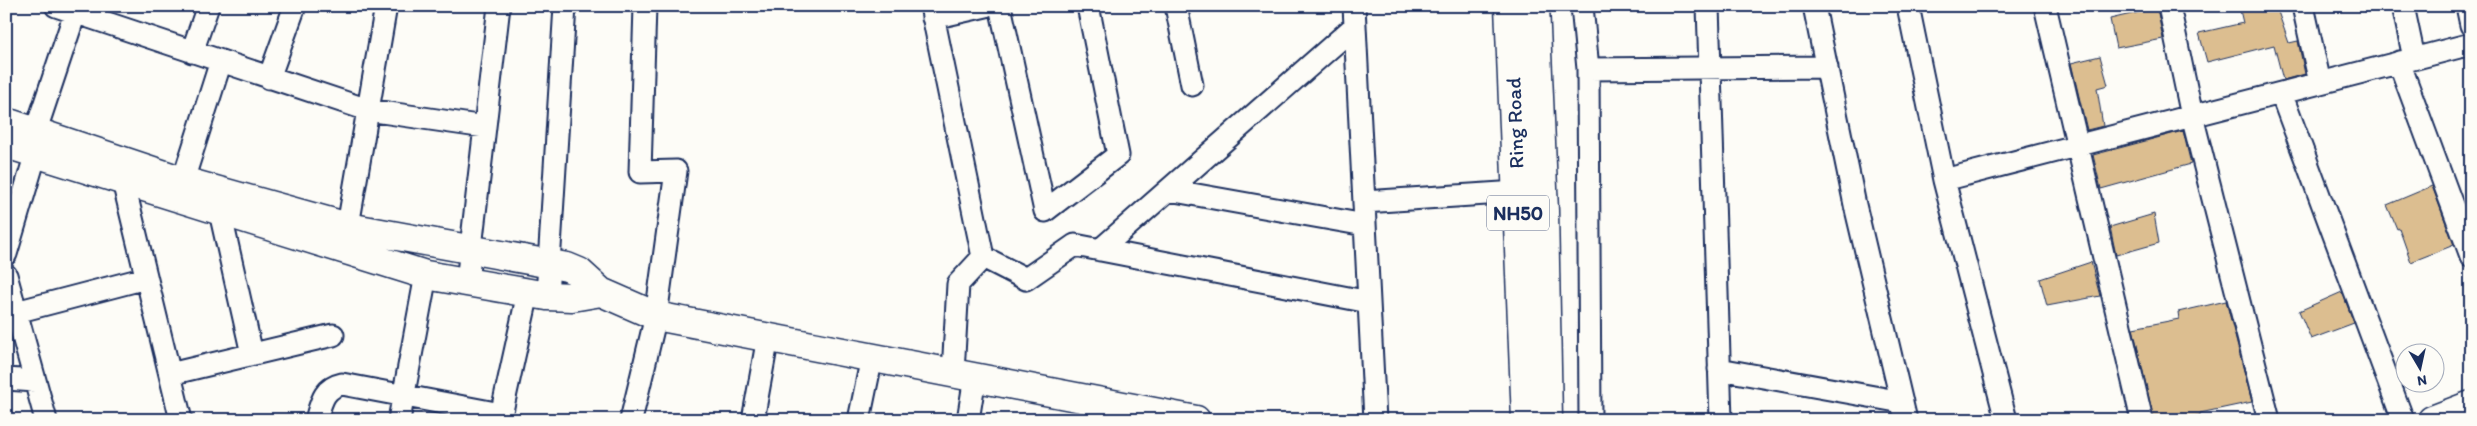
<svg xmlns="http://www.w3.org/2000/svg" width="2477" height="426" viewBox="0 0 2477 426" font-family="Itim,sans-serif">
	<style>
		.building { fill: #dcbe90; stroke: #1b2f5e }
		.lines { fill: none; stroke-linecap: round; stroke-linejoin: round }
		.street-casing { stroke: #1b2f5e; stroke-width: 25 }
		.secondary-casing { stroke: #1b2f5e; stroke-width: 31 }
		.highway-casing { stroke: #1b2f5e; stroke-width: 31 }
		.street { stroke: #fdfcf7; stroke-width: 21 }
		.secondary { stroke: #fdfcf7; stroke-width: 28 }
		.highway { stroke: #fdfcf7; stroke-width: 28 }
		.labels { text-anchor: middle; stroke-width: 4.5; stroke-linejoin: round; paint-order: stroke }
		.shield { fill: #fdfcf7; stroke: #5f6c8c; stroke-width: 1 }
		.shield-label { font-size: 20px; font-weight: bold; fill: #1b2f5e }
		.street-label { font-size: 21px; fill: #1b2f5e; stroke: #fdfcf7 }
	</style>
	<rect width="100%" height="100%" fill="#fdfcf7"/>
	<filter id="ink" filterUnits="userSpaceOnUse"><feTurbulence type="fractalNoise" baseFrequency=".02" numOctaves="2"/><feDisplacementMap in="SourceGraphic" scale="10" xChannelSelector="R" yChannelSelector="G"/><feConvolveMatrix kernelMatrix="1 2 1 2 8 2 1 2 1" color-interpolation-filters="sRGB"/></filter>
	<g filter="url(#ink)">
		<!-- building -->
		<path class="building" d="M2239,6h37l13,37 9,-2 7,33 -22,6 -9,-35 -67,17 -8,-29 44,-10z
			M2157,8l6,31 -47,9 -6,-29z
			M2100,56l8,29 -11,3 6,38 -16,4 -16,-67z
			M2183,131l8,33 -90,25 -8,-34z
			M2432,186l22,59 -43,17 -12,-34 -2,1 -10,-24z
			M2154,214l5,29 -43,12 -6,-28z
			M2091,262l9,34 -53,10 -7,-27z
			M2342,292l12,31 -43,16 -12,-28z
			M2226,301l26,101 -52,11v2l-19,5h-27l-21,-92 46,-9 -1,-7z"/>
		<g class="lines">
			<defs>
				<path id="street" d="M56,6l312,104 117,17
					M931,6l52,251 -25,27 -5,89
					M1000,6l45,205 73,-56 -30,-149
					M1176,6l16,79
					M1354,6l21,414
					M1582,6l6,63 2,351
					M1708,6l13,414
					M1814,6l41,199 51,215
					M1908,6l36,174 527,-136
					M2045,6l97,414
					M2169,6l23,110 77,304
					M2303,6l17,77
					M2403,6l11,52
					M2467,6l4,19
					M933,18l53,-12
					M192,52l16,-46
					M2399,62l72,194
					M1588,69l239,-2
					M269,78l26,-72
					M2281,93l122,327
					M31,145l44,-132
					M1944,180l62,240
					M123,181l58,239
					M1169,190l196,35
					M178,196l43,-135
					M1364,202l153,-10
					M220,212l32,142
					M345,243l41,-237
					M1100,250l255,-224
					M6,254l30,-101
					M983,257l43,22 49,-34 294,57
					M6,275l40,145
					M467,282l32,-276
					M547,296l18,-290
					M16,312l130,-34
					M1719,369l183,33
					M170,374l163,-39
					M6,379l29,2
					M316,420c5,-17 7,-32 26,-36l159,30
					M399,420l27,-145
					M500,420l28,-127
					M631,420l25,-104 20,-145 -36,1 5,-166
					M753,420l15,-83
					M859,420l13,-63
					M968,420l7,-43"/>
				<path id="secondary" d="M6,122l177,59 165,46 219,40 12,5 22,20 55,24 540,104
					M6,144l420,131 121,21 25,1 29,-5
					M2432,420l39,-15"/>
				<path id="highway" d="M1509,6l17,414
					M1535,6l9,205 4,209"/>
			</defs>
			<!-- street casing -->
			<use href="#street" class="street-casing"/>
			<!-- secondary casing -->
			<use href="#secondary" class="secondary-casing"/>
			<!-- highway casing -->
			<use href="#highway" class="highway-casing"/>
			<!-- street -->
			<use href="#street" class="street"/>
			<!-- secondary -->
			<use href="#secondary" class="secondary"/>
			<!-- highway -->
			<use href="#highway" class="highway"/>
		</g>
	</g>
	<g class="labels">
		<!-- shield labels -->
		<rect class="shield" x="1487" y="195.5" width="62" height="35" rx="4"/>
		<g class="shield-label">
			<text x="1518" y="220">NH50</text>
		</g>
		<!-- street labels -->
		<g class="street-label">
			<text transform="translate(1515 123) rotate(-92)" y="7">Ring Road</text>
		</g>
	</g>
	<!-- margin -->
	<rect width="2477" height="426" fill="none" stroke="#fdfcf7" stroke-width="25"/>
	<rect x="12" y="12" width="2452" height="401" fill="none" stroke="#1b2f5e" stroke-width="2" filter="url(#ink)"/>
	<!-- north arrow -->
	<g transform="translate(2420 368) rotate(171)"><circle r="24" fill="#fdfcf7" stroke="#a3aaba"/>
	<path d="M0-4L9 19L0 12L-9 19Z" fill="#1b2f5e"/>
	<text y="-8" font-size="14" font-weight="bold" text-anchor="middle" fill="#1b2f5e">N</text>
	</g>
</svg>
